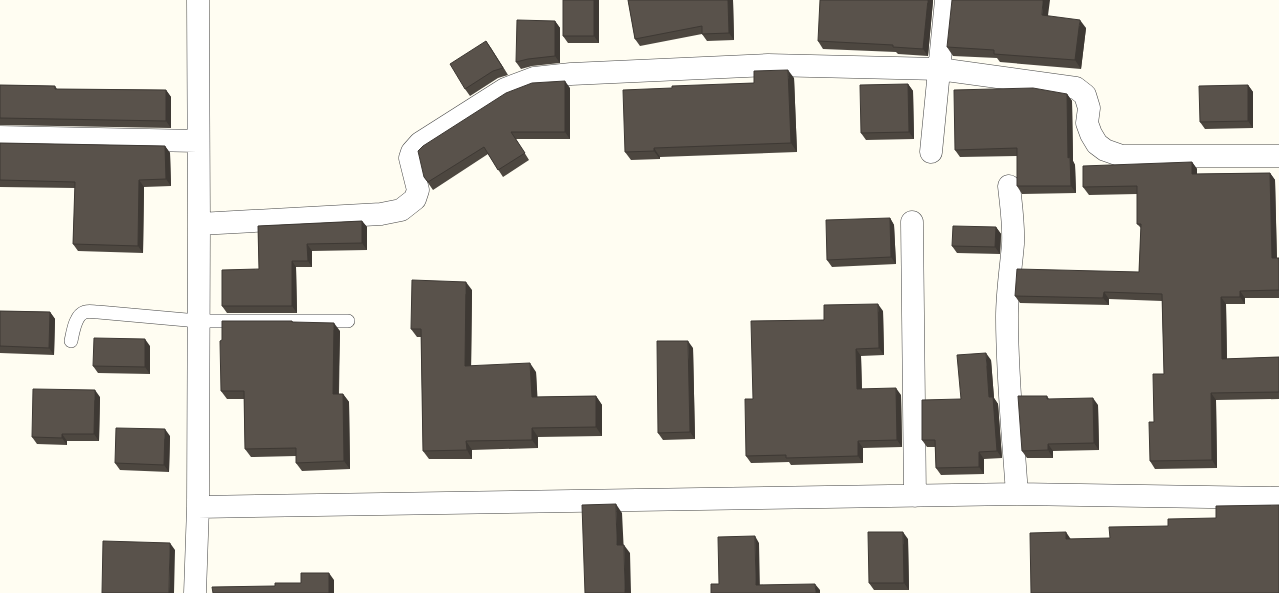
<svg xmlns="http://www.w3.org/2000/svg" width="1279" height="593" viewBox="0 0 1279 593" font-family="Georgia,serif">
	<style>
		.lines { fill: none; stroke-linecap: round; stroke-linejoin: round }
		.service-casing { stroke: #434343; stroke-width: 14 }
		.minor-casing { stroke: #434343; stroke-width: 23 }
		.service { stroke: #fff; stroke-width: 13 }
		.minor { stroke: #fff; stroke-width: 22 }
		.wall { fill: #4d4740 }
		.shaded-wall { fill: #3e3934 }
		.building { fill: #59524b; stroke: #3e3934 }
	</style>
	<rect width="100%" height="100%" fill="#fffdf2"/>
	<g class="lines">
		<defs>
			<path id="service" d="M71,341c2,-9 4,-26 14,-29 4,-1 9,0 13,0l100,9h150"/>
			<path id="minor" d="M198,0l1,224 -1,283
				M0,137l197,4
				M931,152l15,-152
				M1009,186c2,19 5,38 4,58 -2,24 -6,48 -6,73 0,59 6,118 10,177
				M912,222l3,274
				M199,224l182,-10 20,-4 14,-11 3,-9 -8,-32 2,-6 8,-9 85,-54 29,-11 37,-4 197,-9 171,4 137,19 9,7 4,13 -2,15 4,11 6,10 8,6 17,6h157
				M195,593l3,-86 819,-13 262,4"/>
		</defs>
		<!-- service casing -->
		<use href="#service" class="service-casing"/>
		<!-- minor casing -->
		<use href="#minor" class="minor-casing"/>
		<!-- service -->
		<use href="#service" class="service"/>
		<!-- minor -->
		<use href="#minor" class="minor"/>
	</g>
	<!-- wall -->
	<path class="wall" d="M563,0h36v43h-31l-5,-7z
		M628,0h105l1,40 -27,1 -5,-7 -62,12 -5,-7z
		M933,1l-5,55 -30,-2 -2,-2 -73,-3 -5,-8z
		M1048,16l38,12 -5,41 -81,-7 -3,-4 -44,-2 -6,-9z
		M555,21l5,7v35l-28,3 -11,3 -5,-7z
		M486,41l22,34 -10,3 -28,18 -5,-7z
		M794,78l3,74 -137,5v2l-29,1 -6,-8 47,-64 82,-5z
		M908,84l5,7 1,48 -48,1 -5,-7z
		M0,85l55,1 2,3 109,1 5,7v31l-171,-3z
		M1248,85l5,7v36l-48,1 -5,-7z
		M570,88v51h-54l13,21 -26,17 -15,-23 -55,36 -9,-13z
		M1067,94l5,7 1,60 2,4 1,28 -54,1 -5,-8v-30l-57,1 -5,-7z
		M0,143l165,3 5,7 1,33 -27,1 -1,66 -65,-2 -5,-7 2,-56 -75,-1z
		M1192,162l5,7v5l73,-1 5,7 2,78h2v40h-34v6h-19l1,55 52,-2v42l-63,1 1,68 -62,1 -5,-8 4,-39 10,-48 -2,-73 -53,-2v6l-89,-2 -5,-7 124,-24 2,-44 -4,-4v-30l-48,1 -6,-8z
		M890,218l4,7 2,39 -64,3 -5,-7z
		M362,221l5,6v23l-55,1v16h-16l1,46h-70l-5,-7 37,-37 -1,-43z
		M996,227l5,7 -1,20 -43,-1 -5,-7z
		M472,290l-1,76 65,6 1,25 59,-1 6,9v31l-64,1v11l-66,2v9h-43l-6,-8 -2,-114h-4l-6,-8z
		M0,311l50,1 5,7 -1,36 -54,-2z
		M883,311l1,44 -23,1 1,33 39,6 1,52 -39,1v15l-72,2 -2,-3 -38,1 -5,-7 7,-57 71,-79z
		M292,321l1,1 47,9 -1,63h4l6,8 1,67 -48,2 -6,-8v-7l-45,1 -6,-8 -1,-50h-17l-6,-8 1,-51z
		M150,346v28l-52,-1 -5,-7z
		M693,348l2,91 -32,1 -5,-7z
		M991,360l3,38 4,6 4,54 -18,1v15l-43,1 -5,-7 -1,-21h-8l-5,-7 39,-41z
		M1047,396l2,3 49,6 1,45 -46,1v7h-26l-5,-7z
		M100,397l-1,44h-32v4l-30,-1 -5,-7z
		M170,436l-1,36 -49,-2 -5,-7z
		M908,539l1,51h-35l-5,-7z"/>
	<!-- shaded-wall -->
	<path class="shaded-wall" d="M594,0h5v43l-5,-7z
		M728,0h5l1,40 -5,-7z
		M928,0h5v1l-5,55 -5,-7z
		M1043,0h7l-3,23 -5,-8z
		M1080,20l6,8 -5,41 -6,-9z
		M555,21l5,7v35l-5,-7z
		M486,41l5,7 17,27 -5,-7z
		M788,70l6,8 3,74 -6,-9z
		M565,81l5,7v51l-5,-7z
		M908,84l5,7 1,48 -5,-7z
		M1248,85l5,7v36l-5,-7z
		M166,90l5,7v31l-5,-7z
		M1067,94l5,7 1,60 2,4 1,28 -5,-7 -3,-28z
		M165,146l5,7 1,33 -5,-7z
		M654,148l6,9v2l-6,-8z
		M1192,162l5,7v12l-5,-7z
		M1270,173l5,7 2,85 -5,-7z
		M139,180l5,7 -1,66 -5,-7z
		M890,218l4,7 2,39 -5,-7z
		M362,221l5,6v23l-5,-7z
		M996,227l5,7 -1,20 -5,-7z
		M307,244l5,7v16l-4,-6z
		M292,261l4,6 1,46 -5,-7z
		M466,282l6,8 -1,84 -6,-8z
		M1240,291l5,7v6l-5,-7z
		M1104,292l5,7v6l-6,-7z
		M1221,297l5,7 1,62 -5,-7z
		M878,304l5,7 1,44 -5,-7z
		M50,312l5,7 -1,36 -5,-7z
		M334,323l6,8 -2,71 -5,-8z
		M145,339l5,7v28l-5,-7z
		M688,341l5,7 2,91 -5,-7z
		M856,349l5,7 1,40 -5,-7z
		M986,353l5,7 3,38 4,6 4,54 -5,-7 -8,-54z
		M530,363l6,9 2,34 -6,-9z
		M896,388l5,7 1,52 -5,-7z
		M95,390l5,7 -1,44 -5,-7z
		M1211,393l5,7 1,68 -5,-8z
		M343,394l6,8 1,67 -6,-8z
		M596,396l6,9v31l-6,-9z
		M1093,398l5,7 1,45 -5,-7z
		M532,428l6,9v11l-6,-8z
		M165,429l5,7 -1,36 -5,-7z
		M62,434l5,7v4l-5,-7z
		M466,441l6,9v9l-5,-9z
		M858,441l5,7v15l-5,-7z
		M1048,444l5,7v7l-5,-8z
		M979,452l5,7v15l-5,-7z
		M616,504l6,9 2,41 -7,-9z
		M903,532l5,7 1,51 -5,-7z
		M1066,532l6,9 -6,-2z
		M755,536l4,7 1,48 -4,-6z
		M170,543l5,7 -1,43h-5z
		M624,545l6,8 1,40h-6z
		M329,573l5,7v13h-5z
		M815,584l5,6v3h-4z"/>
	<!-- building -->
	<path class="building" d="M563,0h31v36h-31z
		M628,0h100l1,33 -27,1v-8l-67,13z
		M820,0h108l-5,49 -30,-2v-2l-75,-4z
		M952,0h91l-1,15 38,5 -5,40 -81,-6v-4l-47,-3z
		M517,20l38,1v35l-27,3 -12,3z
		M486,41l17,27 -10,3 -28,18 -15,-25z
		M788,70l3,73 -137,5v3l-29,1 -2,-62 49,-2v-2l82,-3v-12z
		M565,81v51h-54l14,21 -27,17 -14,-23 -56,35 -4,-5 -6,-26 5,-5 83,-53 26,-10z
		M908,84l1,48 -48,1 -1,-48z
		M0,85l55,1v3l111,1v31l-166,-3z
		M1248,85v36l-48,1 -1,-36z
		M1033,88l34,6 1,64 2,-1 1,29h-54v-38l-62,2 -1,-60z
		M0,143l165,3 1,33 -27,1 -1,66 -65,-2 2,-62 -75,-2z
		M1192,162v12l78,-1 2,85h7v32l-39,1v6h-19l1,62 57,-2v35l-68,1 1,67 -62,1 -1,-39h5l-1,-48h11l-2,-80 -58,-2 -1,6 -88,-2 2,-27 122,3 2,-48h-4v-38l-54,1v-21z
		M890,218l1,39 -64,3 -1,-40z
		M362,221v22l-55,1 1,17h-16v45h-70v-36l37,-1 -1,-43z
		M953,226l43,1 -1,20 -43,-1z
		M412,280l54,2 -1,84 65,-3 2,34 64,-1v31l-64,1v12l-66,1 1,9 -44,1 -2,-122h-10z
		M878,304l1,44 -23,1 1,40 39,-1 1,52 -39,1v15l-72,2v-3l-40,1 -1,-57h8l-2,-78 73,-1v-15z
		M0,311l50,1 -1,36 -49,-2z
		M222,321h70v1l42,1 -1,71h10l1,67 -48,2v-15l-51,1 -1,-58h-23l-1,-50 2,-1z
		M94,338l51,1v28l-52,-1z
		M657,341h31l2,91 -32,1z
		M986,353l3,44h4l4,54 -18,1v15l-43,1 -1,-28h-13v-40l39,-1 -4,-44z
		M33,389l62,1 -1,44h-32v4l-30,-1z
		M1018,396h29v3l46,-1 1,45 -46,1v6l-26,1z
		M116,428l49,1 -1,36 -49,-2z
		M616,504l1,41h7l1,48h-40l-3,-88z
		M1279,505v88h-248l-1,-60 36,-1v7l44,-1 -1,-11 59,-1v-7l48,-1v-12z
		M868,532h35l1,51h-35z
		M755,536l1,49 59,-1 1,9h-105v-9h8l-1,-47z
		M103,541l67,2 -1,50h-67z
		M301,573h28v20h-116l-1,-6 63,-1v-3h26z"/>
</svg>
